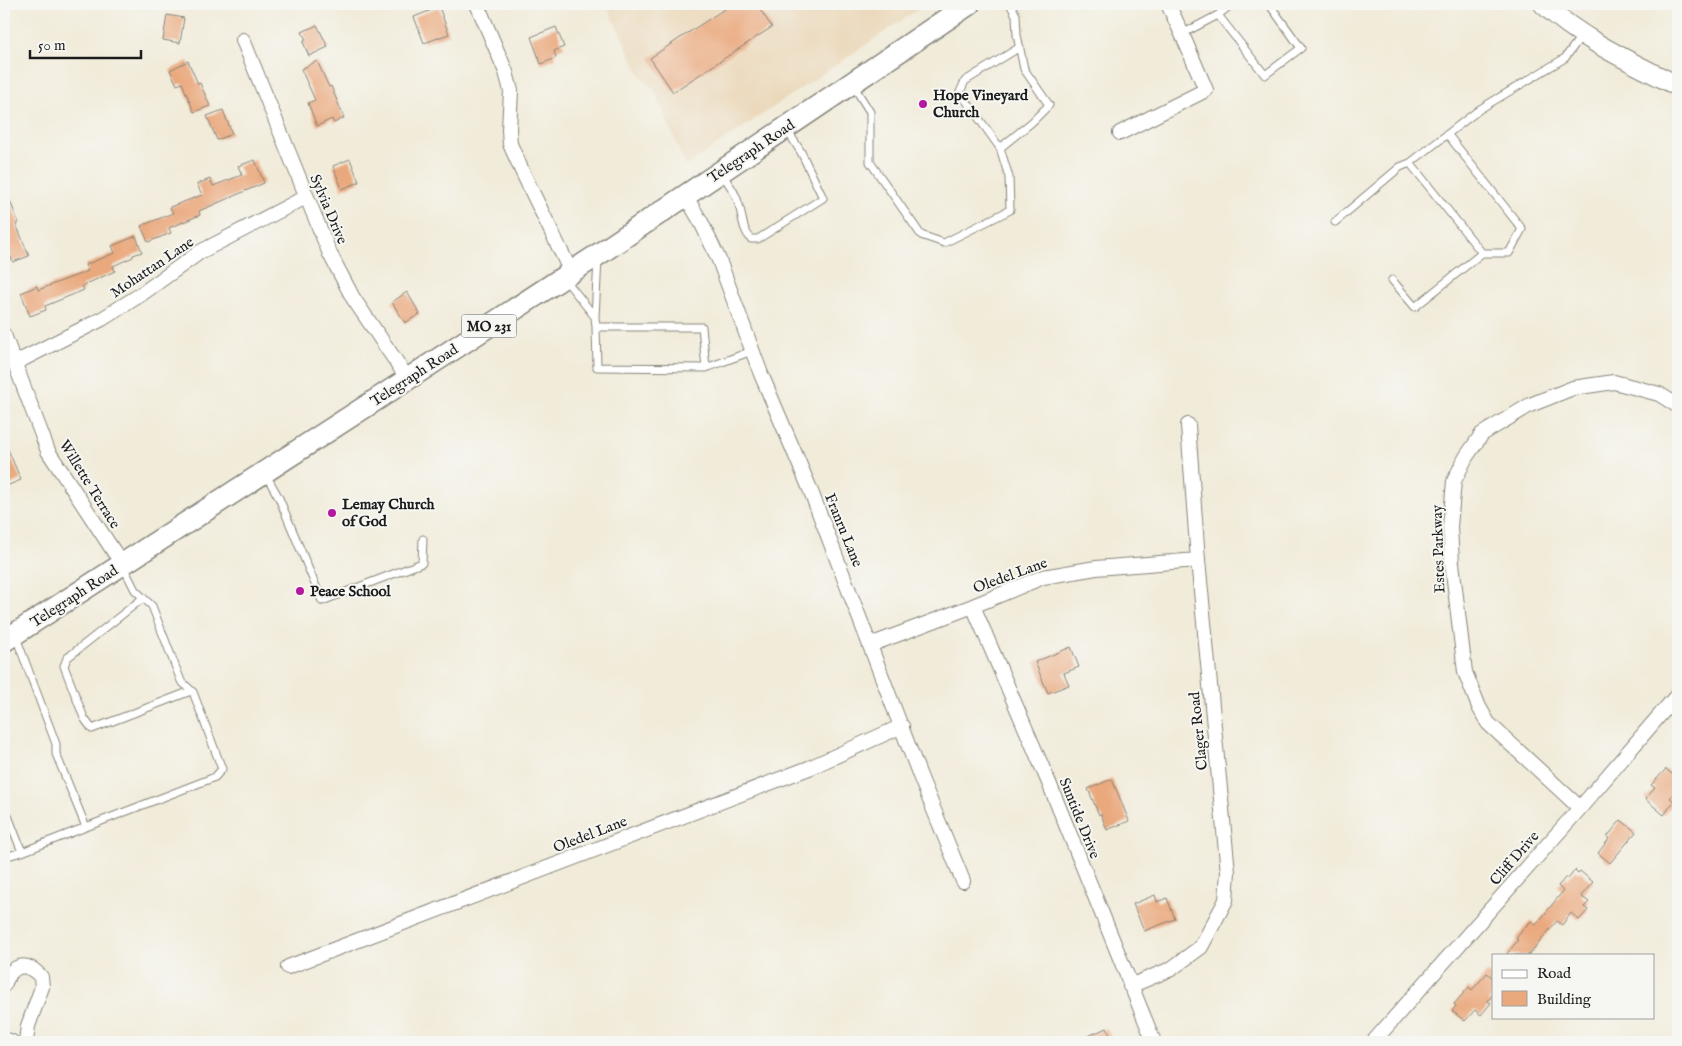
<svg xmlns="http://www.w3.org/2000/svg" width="1682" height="1046" viewBox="0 0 1682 1046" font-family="'IM FELL English',serif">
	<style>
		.built { fill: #ebd8ba }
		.building { fill: #eaa87d }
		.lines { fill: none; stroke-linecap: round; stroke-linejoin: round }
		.lane-casing { stroke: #86847a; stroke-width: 9 }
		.street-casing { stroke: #86847a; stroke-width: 16 }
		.secondary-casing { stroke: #86847a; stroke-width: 21 }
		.primary-casing { stroke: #86847a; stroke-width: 24 }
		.lane { stroke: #fff; stroke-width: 7 }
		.street { stroke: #fff; stroke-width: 14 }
		.secondary { stroke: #fff; stroke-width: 19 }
		.primary { stroke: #fff; stroke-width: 21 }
		.poi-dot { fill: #b5179e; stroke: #f6f6f2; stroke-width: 2 }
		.labels { text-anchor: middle; stroke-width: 4; stroke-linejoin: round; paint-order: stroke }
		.shield { fill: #f6f6f2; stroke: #5d5d5c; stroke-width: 1 }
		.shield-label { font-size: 14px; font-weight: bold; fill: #1c1c1c }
		.poi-label { font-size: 15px; font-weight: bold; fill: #1c1c1c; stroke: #f6f6f2; text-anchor: start }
		.street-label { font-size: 15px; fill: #1c1c1c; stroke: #f6f6f2 }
	</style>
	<rect width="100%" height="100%" fill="#f6f6f2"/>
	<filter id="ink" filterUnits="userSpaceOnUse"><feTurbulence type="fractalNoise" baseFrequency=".02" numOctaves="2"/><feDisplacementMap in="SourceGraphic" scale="10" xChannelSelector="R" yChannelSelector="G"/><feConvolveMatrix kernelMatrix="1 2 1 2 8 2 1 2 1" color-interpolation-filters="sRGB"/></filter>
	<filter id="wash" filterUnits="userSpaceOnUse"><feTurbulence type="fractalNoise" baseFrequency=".0096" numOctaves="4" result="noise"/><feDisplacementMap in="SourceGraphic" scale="20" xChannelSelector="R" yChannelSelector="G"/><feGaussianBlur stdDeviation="1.12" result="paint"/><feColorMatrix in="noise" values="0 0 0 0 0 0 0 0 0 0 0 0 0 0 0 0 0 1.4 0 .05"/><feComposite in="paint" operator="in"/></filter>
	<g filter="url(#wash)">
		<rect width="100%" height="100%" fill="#f1ebd9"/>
		<!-- built -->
		<path class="built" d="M606,4h320l-240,162 -32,-77 -13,-12z"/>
		<g id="blocks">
			<!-- building -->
			<path class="building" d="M732,4h24l16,23 -99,65 -23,-34z
				M439,7l10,27 -25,9 -10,-26z
				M167,15l17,3 -4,25 -17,-3z
				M317,25l11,22 -19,9 -6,-14 3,-2 -4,-8z
				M556,27l8,20 -10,4 2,7 -15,6 -10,-27z
				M188,61l10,23 2,-1 10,23 -16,6 -12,-29 -5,2 -7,-15z
				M317,61l12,26 2,-1 13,32 -10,5 -2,-4 -15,7 -9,-23 7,-3 -14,-31z
				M223,110l9,24 -15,6 -10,-24z
				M350,159l9,23 -17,7 -9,-23z
				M255,160l9,23 -65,28 1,4 -31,13 2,5 -23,9 -7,-16 32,-13 -3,-6 32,-12 -5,-11 13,-5 3,7 29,-11 -4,-9z
				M4,186l15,37 -3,1 13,32 -16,6 -4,-9 -3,1 -2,-7z
				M136,236l6,16 -9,3v2l-20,9 2,5 -33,15 2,4 -39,16 1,4 -16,6 -9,-23 16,-7 1,4 50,-19 -3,-6 30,-12 -3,-7z
				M407,292l13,22 -15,9 -13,-21z
				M4,440l17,40 -17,7z
				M1071,647l8,20 -15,6 5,12 -21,8 -13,-31z
				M1666,769l12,10v9l-8,10 4,3 -10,14 -19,-16 10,-11 -4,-3z
				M1112,779l17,42 -22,9 -6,-16 -2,1 -11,-26z
				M1621,820l15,12 -26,31 -12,-10 11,-14 -2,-2z
				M1575,870l3,3 2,-2 13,11 -12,14 8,6 -5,5 4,3 -9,10 -8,-7 -9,12 -5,-4 -28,34h-23l12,-15 -2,-1 7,-10 8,-8 5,4 27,-34 -5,-5 8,-9 2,2z
				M1155,895l2,7 10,-4 8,21 -31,12 -11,-27z
				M1487,973l6,5v16l-5,7 3,2 -10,12 -6,-5 -10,11 -13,-10 4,-5 -2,-2 15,-17 3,3z
				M1107,1028l6,14h-40z"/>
		</g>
	</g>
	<g filter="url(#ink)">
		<use href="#blocks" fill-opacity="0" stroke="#86847a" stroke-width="1"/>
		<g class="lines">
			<defs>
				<path id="lane" d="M1218,15l47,60 36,-27 -32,-44
					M1182,34l36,-19 14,-11
					M853,85l17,27v50l51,73 23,8 66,-33 -1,-33 -9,-29 32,-26 17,-17 -25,-36 -7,-34 -1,-20 -6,-11
					M1000,148l-40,-56 5,-11 55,-34
					M1410,163l72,90
					M721,174c8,9 15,19 18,31 4,13 3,24 12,34h7l65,-41 -22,-46 -14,-22
					M1335,222l65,-55 10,-4 70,-54 85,-51 17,-23
					M564,278l31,39
					M1392,280l23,27 67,-54h27l13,-24 -74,-94
					M596,327l-1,-10 3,-58
					M706,368l-4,-41h-106l1,40 109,1 46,-17
					M266,475l13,23 43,103 100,-38 1,-24
					M143,598l-76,60 -3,8 20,52 8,11 99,-38
					M16,637l40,107v10l30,73 129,-50 7,-8 -29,-77 -12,-11 -29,-75 -17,-16 -12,-24
					M4,812l4,4 14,36 -18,5
					M22,852l64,-25"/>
				<path id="street" d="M477,4l29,68 5,19 -2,39 1,14 12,27 49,101
					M243,40l87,214 23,44 55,81
					M1120,133l86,-43 -24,-56 -14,-30
					M685,195l16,27 18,38 42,114 49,115 110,287 43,105
					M4,335l44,116 74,113
					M15,363l87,-44 38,-24 60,-43 106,-55
					M973,606l76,177 105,259
					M870,645l103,-39 70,-29 53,-9 102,-8
					M1580,808l-92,-85 -9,-16 -14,-35 -13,-109 -2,-36 4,-46 12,-24 16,-23 48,-29 43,-17 41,-6 45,12 19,12
					M288,967l521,-199 93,-42
					M4,985c8,-21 22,-25 37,-8l1,10 -14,39 -2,16
					M1130,986l41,-17 30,-22 25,-47 2,-28 -30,-312 -10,-135
					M4,1039l8,3
					M1373,1042l207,-234 98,-114"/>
				<path id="secondary" d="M1543,4c39,36 88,58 135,82"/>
				<path id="primary" d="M4,641l361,-234 234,-153 370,-250"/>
			</defs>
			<!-- lane casing -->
			<use href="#lane" class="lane-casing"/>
			<!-- street casing -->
			<use href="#street" class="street-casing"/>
			<!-- secondary casing -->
			<use href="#secondary" class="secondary-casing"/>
			<!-- primary casing -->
			<use href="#primary" class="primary-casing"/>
			<!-- lane -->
			<use href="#lane" class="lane"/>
			<!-- street -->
			<use href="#street" class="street"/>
			<!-- secondary -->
			<use href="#secondary" class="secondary"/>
			<!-- primary -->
			<use href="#primary" class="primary"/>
		</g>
	</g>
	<!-- markers -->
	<g class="poi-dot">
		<circle cx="923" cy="104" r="5"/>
		<circle cx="332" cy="513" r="5"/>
		<circle cx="300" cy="591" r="5"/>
	</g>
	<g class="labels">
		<!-- shield labels -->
		<rect class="shield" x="461.5" y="314.5" width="55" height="23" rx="4"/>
		<g class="shield-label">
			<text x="489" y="331">MO 231</text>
		</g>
		<!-- poi labels -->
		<g class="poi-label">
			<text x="933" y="100">Hope Vineyard<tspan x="933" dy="17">Church</tspan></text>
			<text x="342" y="509">Lemay Church<tspan x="342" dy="17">of God</tspan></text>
			<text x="310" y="596">Peace School</text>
		</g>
		<!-- street labels -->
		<g class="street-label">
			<text transform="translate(751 151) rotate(-34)" y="5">Telegraph Road</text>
			<text transform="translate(329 209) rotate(67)" y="5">Sylvia Drive</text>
			<text transform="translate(152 267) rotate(-34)" y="5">Mohattan Lane</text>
			<text transform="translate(414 375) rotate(-33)" y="5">Telegraph Road</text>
			<text transform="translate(90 484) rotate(58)" y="5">Willette Terrace</text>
			<text transform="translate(844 530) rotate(68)" y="5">Franru Lane</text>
			<text transform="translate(1438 549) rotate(-92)" y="5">Estes Parkway</text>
			<text transform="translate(1010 575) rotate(-20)" y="5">Oledel Lane</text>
			<text transform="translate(74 596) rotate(-33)" y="5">Telegraph Road</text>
			<text transform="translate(1198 731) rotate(-96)" y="5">Clager Road</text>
			<text transform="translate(1080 818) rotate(68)" y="5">Suntide Drive</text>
			<text transform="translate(590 834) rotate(-21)" y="5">Oledel Lane</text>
			<text transform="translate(1514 858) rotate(-49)" y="5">Cliff Drive</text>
		</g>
	</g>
	<!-- margin -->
	<rect width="1682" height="1046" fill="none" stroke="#f6f6f2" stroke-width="20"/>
	<!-- legend -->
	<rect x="1492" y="954" width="162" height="65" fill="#f6f6f2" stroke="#9f9f9c"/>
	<rect x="1502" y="970" width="25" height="8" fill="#ffffff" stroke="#9f9f9c"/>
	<text x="1537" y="978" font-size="15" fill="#1c1c1c">Road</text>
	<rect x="1502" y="991" width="25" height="15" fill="#eaa87d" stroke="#9f9f9c"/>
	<text x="1537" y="1004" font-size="15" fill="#1c1c1c">Building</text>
	<!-- scale -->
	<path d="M30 50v8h111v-8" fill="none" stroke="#1c1c1c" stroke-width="2.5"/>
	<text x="38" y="50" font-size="15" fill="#1c1c1c" stroke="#f6f6f2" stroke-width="4" paint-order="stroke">50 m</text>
</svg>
